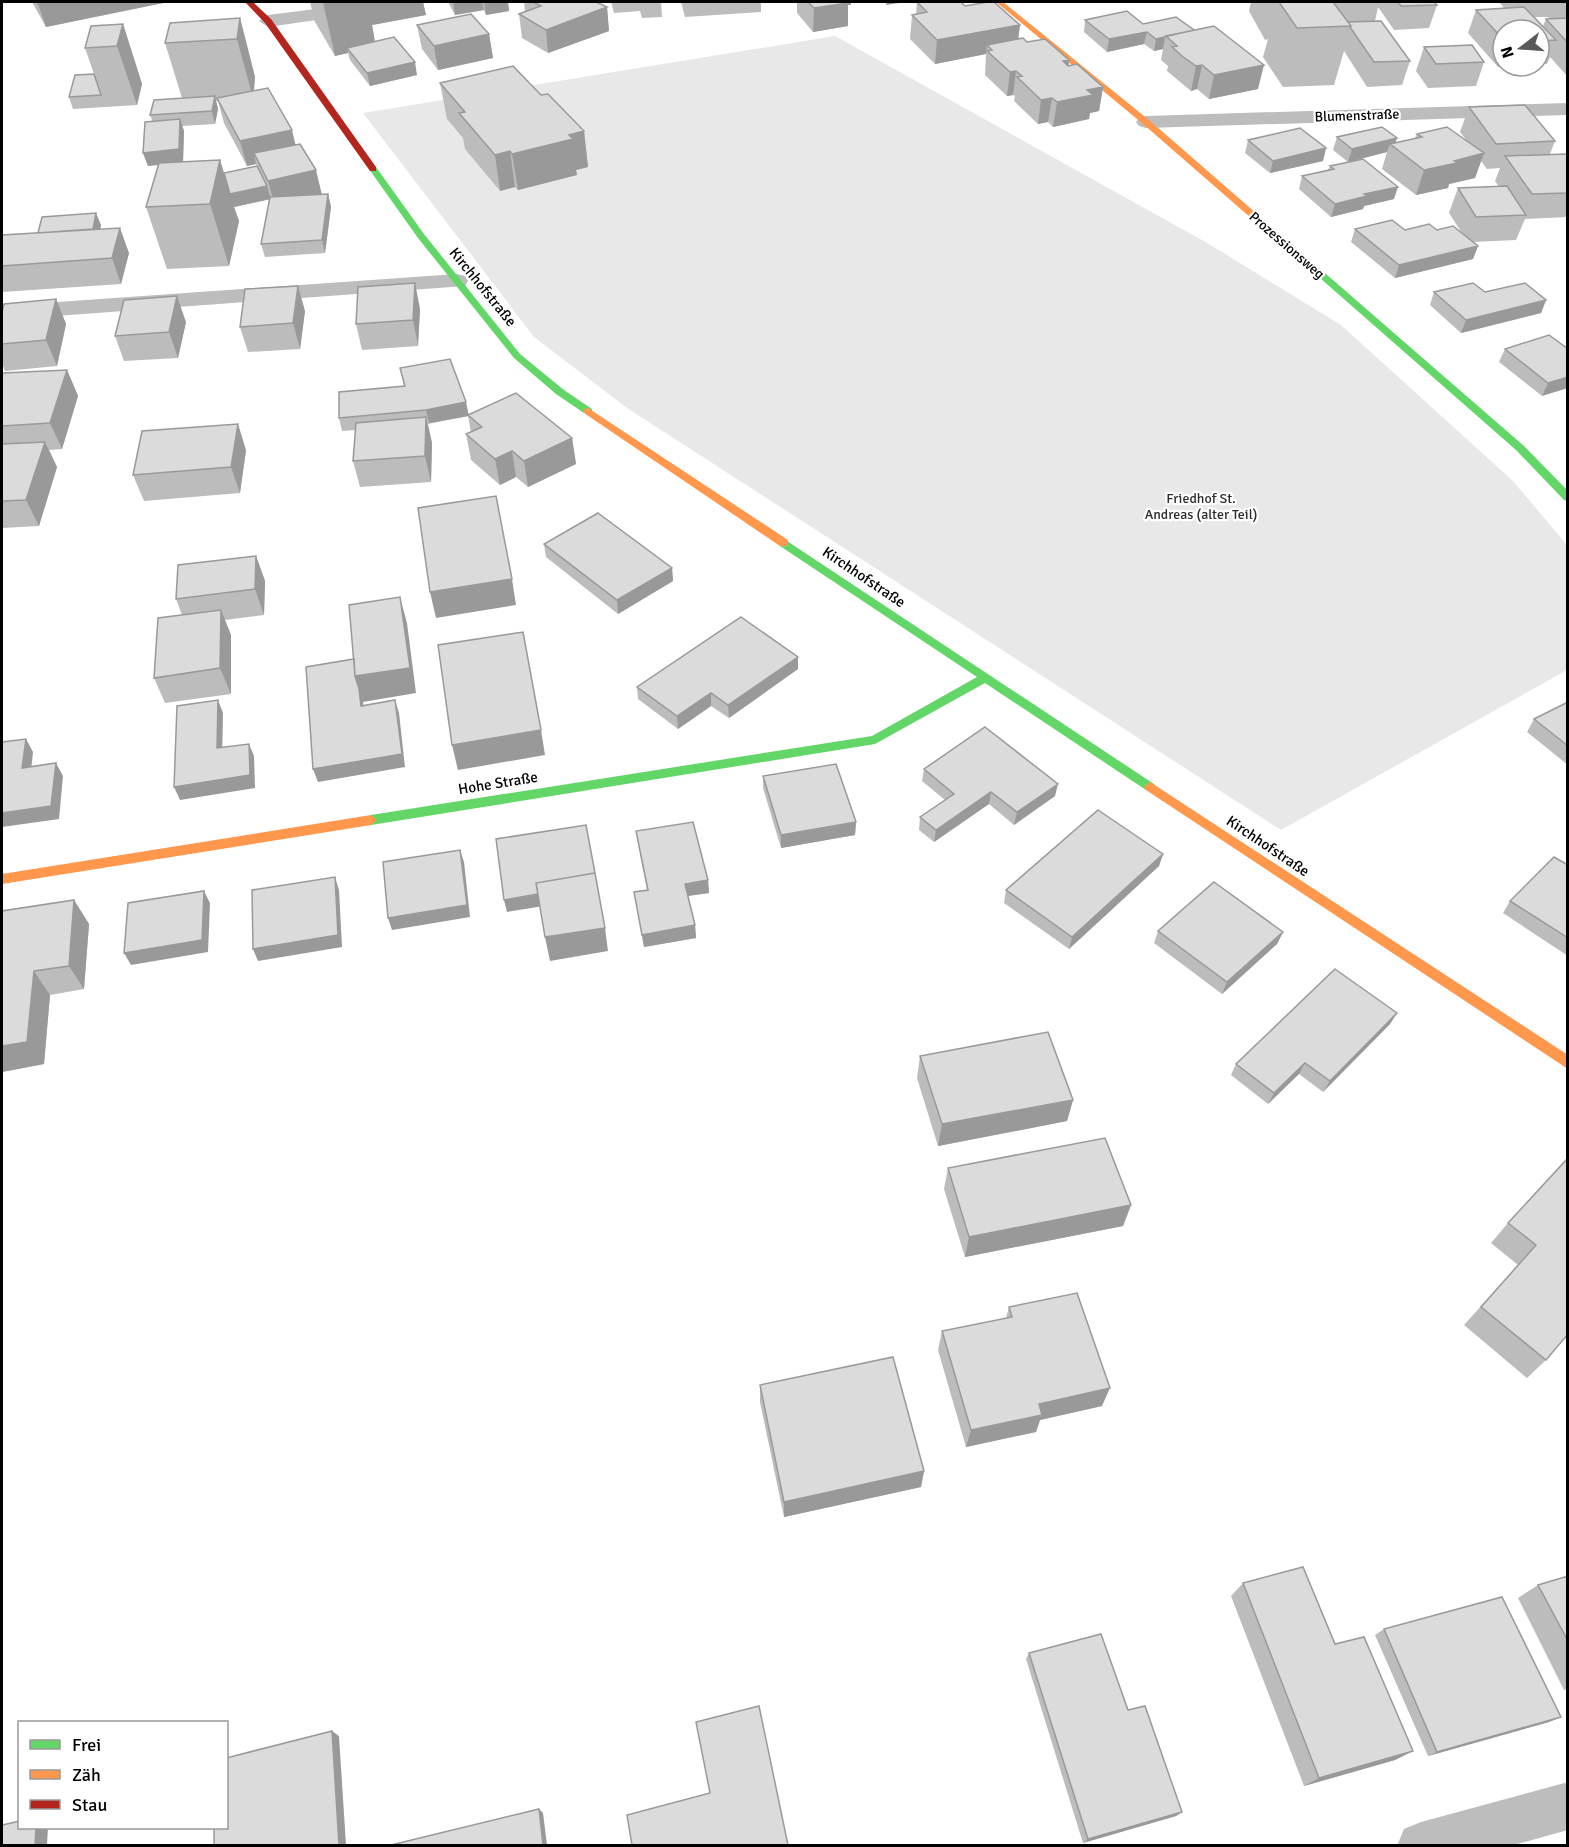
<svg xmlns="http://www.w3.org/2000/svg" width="1569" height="1847" viewBox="0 0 1569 1847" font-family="Signika,sans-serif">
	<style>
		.green { fill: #e8e8e8 }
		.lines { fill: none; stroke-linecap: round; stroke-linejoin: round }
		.street { fill: #bdbdbd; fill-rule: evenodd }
		.fast { fill: #63d668; fill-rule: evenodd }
		.slow { fill: #ff974d; fill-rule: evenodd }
		.jam { fill: #b3261e; fill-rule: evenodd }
		.wall { fill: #bcbcbc; fill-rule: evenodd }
		.shaded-wall { fill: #999 }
		.building { fill: #dbdbdb; stroke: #999; stroke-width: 1.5 }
		.labels { text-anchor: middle; stroke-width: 4.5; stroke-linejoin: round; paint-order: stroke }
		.far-street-label { font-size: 14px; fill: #000; stroke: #fff }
		.far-park-label { font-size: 14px; fill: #2c2c2c; stroke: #fff }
		.street-label { font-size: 15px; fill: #000; stroke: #fff }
	</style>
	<rect width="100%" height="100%" fill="#fff"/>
	<!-- green -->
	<path class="green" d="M835,36l374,208 132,81 172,156 54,64v125l-286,160 -654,-422 -93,-71 -171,-224z"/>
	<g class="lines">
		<!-- street -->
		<path class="street" d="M370,2h45l-9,5 -138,20 -9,-6 9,-6z
			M1568,103v12l-422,13 -7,-2 -3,-4 3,-4 7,-2z
			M457,274l8,2 3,5 -3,5 -450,33 -8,-2 -4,-5 4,-5 8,-2z
			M1568,1782v48l-58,16h-113l7,-17 17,-7z"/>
		<!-- fast -->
		<path class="fast" d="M370,167h6l48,67 96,120 44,36 28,19v4h-8l-28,-19 -42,-36 -96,-120 -49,-69z
			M1312,267h6l206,179 44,45v10l-4,-1 -48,-50 -204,-179z
			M784,539l370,245 2,3 -2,3h-8l-161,-107 -110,61 -504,81 -5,-2 -1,-3 6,-5 501,-79 105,-59 -197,-131 -1,-3z"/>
		<!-- slow -->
		<path class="slow" d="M996,2h7l146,118 169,147v4h-6l-169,-147z
			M588,408l200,132v6h-8l-196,-133v-4z
			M1150,782l418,273v14l-422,-279 -2,-3z
			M371,815l6,5 -6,5 -369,59v-10z"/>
		<!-- jam -->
		<path class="jam" d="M245,2h8l18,17 105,148v4h-6l-105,-148z"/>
	</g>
	<!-- wall -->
	<path class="wall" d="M32,2h136l-122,25z
		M310,2h113l3,13 -54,10 3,17 42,33 -47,11 -20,-26 -2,-7 -13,3 -20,-34z
		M448,2h60l1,9 -23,4 -2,-5 -29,5z
		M524,2h73l10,5 2,24 -61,22 -26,-15 -3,-24 6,-2z
		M611,2h50l1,15 -20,1 -2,-7 -26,2z
		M681,2h80v10l-76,5z
		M797,2h54v3h-3v21l-35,6 -16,-19z
		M917,2l48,4 55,19 -2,14 51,21v6l34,21 -4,24 -9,2 -1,6 -36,8 -5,-5 -10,2 -24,-23 1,-5 -2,-1 -6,1 -22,-21 1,-21 -51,10 -25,-25 2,-24 4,-1z
		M1251,2h183l3,3 -8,23 -35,2 -16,-23 -3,14 35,40 -8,24 -35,2 -23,-36 -10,34 -51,2 -20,-30 5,-18 -3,1 -16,-29z
		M1501,2h67v75l-18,-20 -3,7h-8v-34h-36v36h12l-17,1 -30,-34 8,-23 28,-2 -4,-5zM1535,17h13l2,2h-4l-3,7z
		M240,18l15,59 -1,14 42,54 26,50 6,-1 3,13 -6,46 -60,4 -4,-13 9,-45 -36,8 5,14 -10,45 -62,3 -21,-62 12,-42 -10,1 -5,-13 10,-31 -3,-7 32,-17 -17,-55zM216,101h2l6,22 23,43 9,-2 1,2 -33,7 -4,-13 -37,2 1,-31 -2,-5 33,-2 3,-15z
		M1085,20l58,4 115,65 -49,10 -12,-10 -6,2 -24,-20 1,-5 -7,-6 2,-11 -9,2 -10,-7 -37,8 -23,-20z
		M123,24l19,60 -5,21 -64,4 -4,-12 25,-23 -9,-26z
		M417,25l72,9 4,24 -55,12 -16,-21z
		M1424,47l60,15 -8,24 -48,2 -12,-17z
		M440,83l101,12 43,36 4,36 -12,3 1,5 -59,15 -3,-3 -15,4 -35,-42 -2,-11 -16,-19z
		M1469,107l86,34 -5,13 18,2v61l-43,2 -9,21 -43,2 5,4 -5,13 -78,19 -44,-36 4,-13 82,1 25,3 -13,-20 9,-25 41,-1 -4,-6 5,-13 -13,1 -6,-8 -6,17 -26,6 -1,4 -32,7 -34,-26 5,-17 -39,10 -15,-12 4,-13 59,6 19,-5 2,-4 50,7 -7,-9z
		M1248,140l78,8 -3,13 -53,12 -25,-20z
		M1330,166l64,33 -30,7 -1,3 -32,8 -32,-28 3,-13 26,-6z
		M101,225l-1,4 29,24 -8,31 -119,8v-57l36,-2z
		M1434,292h51l61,8 -5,13 -80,20 -31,-28z
		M56,299l10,25 -9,42 -52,5 -3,-8v-51z
		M420,309l-2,37 -56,4 -6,-26z
		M305,311l-5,38 -52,3 -8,-25z
		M186,322l-8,36 -54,3 -9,-25z
		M1505,349h63l-26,47 -43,-34z
		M400,368l69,47 103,23 4,26 -48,23 -12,-10 -16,8 -29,-25 -5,-26 5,-2 -3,-16 -40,8 4,19 -1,39 -71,5 -7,-26 3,-31 -14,1 -3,-13 65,-32z
		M67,370l11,26 -16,53 -13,1 8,17 -18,59 -37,2v-155z
		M246,450l-6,43 -96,8 -11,-26z
		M544,544l128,24 1,13 -55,33 -72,-57z
		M256,556l9,25 -1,34 -39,5 6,15v59l-66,9 -11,-25 28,-63 -6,-16z
		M798,669l-69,49 -18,-12 -33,23 -40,-30 -1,-12z
		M1568,702v63l-41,-33 7,-13z
		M924,769l131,27 -41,29 -25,-21 -55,38 -15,-12 1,-13 25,-17 -23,-19z
		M763,776l93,46 -1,13 -74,13 -18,-60z
		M636,831l72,49 1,13 -21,3 7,29 1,13 -52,9 -10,-55 13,-2 -9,-47z
		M1163,854l-4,12 -90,83 -65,-46 2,-13z
		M1568,865v91l-65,-43 7,-12z
		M74,900l15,24 -5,65 -34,6 -6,69 -42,8v-161z
		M1158,931l125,1 -6,12 -55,50 -68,-51z
		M1397,1013l-7,11 -67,68 -24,-18 -31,30 -37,-29 5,-11z
		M920,1056l153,44 -6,21 -129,25 -21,-68z
		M1568,1158l-22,202 -19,18 -63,-53 54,-60 -27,-22 17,-20z
		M948,1168l183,37 -8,21 -158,31 -21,-68z
		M1009,1307l93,99 -62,14 -4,12 -70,15 -28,-97 4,-19 64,-13z
		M760,1385l164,86 -3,16 -137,30 -24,-115z
		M1568,1576v113l-4,1 -46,-92 20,-13z
		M1243,1583l170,168 -18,9 -91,26 -73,-190z
		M1384,1629l177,88 -12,5 -121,34 -53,-121z
		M1029,1653l99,57 54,102 -6,4 -93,27 -57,-184z"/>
	<!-- shaded-wall -->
	<path class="shaded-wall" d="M48,2h120l-122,25 -8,-23z
		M323,2h100l3,13 -54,10 4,23h-29l1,5 -13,3z
		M453,2h29l2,8 -29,5z
		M484,2h24l1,9 -23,4z
		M832,2h19v3h-3v21l-35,6 1,-24z
		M887,2h18l-19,3z
		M607,7l2,24 -61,22 -2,-23z
		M240,18l15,59 -2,21 -16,-59z
		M123,24l19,60 -5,21 -20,-59z
		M1020,25l-3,23 -25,2 -5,-5 -1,9 -51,10 2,-24z
		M1147,32l-3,12 -37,8 2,-13z
		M489,34l4,24 -55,12 -4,-24z
		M1165,37l-2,12 -9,2 2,-12z
		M1069,60l-3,24 -3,-23z
		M415,62l2,13 -47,11 -3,-13z
		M1202,65l-5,24 -6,2 5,-25z
		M1264,65l-6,24 -49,10 5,-24z
		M1016,71l-3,24 -6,1 3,-24z
		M1103,87l-4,24 -9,2 -1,6 -36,8 4,-25 30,-12z
		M215,96l3,13 -3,15 -3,-13z
		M1052,98l-4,24 -10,2 3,-24z
		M180,119l4,12 -1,31 -35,4 -5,-13z
		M292,130l6,25 -44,-2 2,11 -9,2 -7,-25z
		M584,131l4,36 -12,3 1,5 -59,15 -6,-36 57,-19z
		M1397,138l-3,10 -4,-4 -3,8 -39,10 4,-13z
		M1326,148l-3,13 -53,12 3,-12z
		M510,151l5,36 -15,4 -5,-36z
		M1484,153l-9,25 -26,6 -1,4 -32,7 8,-25 30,-9z
		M220,160l10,34 37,-8 4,13 -37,8 5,14 -10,45 -19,-62z
		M316,170l6,25 -47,11 -7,-25z
		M1398,187l-4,12 -30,7 -1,3 -32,8 4,-13 29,-10z
		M328,194l3,13 -6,46 -3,-13z
		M96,213l5,12 -3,16 -5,-12z
		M120,228l9,25 -8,31 -9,-26z
		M1478,246l-5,13 -78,19 4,-13z
		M415,283l5,26 -2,37 -5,-26z
		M298,286l7,25 -5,38 -7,-26z
		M177,296l9,26 -8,36 -9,-26z
		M56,299l10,25 -9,42 -11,-26z
		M1546,300l-5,13 -80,20 5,-13z
		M67,370l11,26 -16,53 -12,-26z
		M1568,377v11l-26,8 6,-13z
		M466,402l3,14 -40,7 -3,-13z
		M426,417l6,26 -1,39 -6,-26z
		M238,424l8,26 -6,43 -9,-26z
		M572,438l4,26 -48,23 -4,-26z
		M45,442l12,25 -18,59 -13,-26z
		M512,451l4,26 -16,8 -5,-26z
		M256,556l9,25 -1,34 -9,-26z
		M672,568l1,13 -55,33 -1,-14z
		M512,579l4,26 -80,13 -6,-26z
		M400,597l7,26 9,70 -53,9 2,17 -4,-13 -6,-30z
		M221,610l10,25v59l-11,-26z
		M798,657v12l-69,49 -1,-13z
		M711,693v13l-33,23 -1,-13z
		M218,700l5,13 -1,48 -5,-13z
		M395,700l4,13 6,54 -87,15 -5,-13z
		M541,730l4,25 -87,15 -6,-25z
		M26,739l7,13 -3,29 -8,-13z
		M249,744l5,12 1,32 -75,12 -6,-13z
		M56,763l7,13 -4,43 -57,8v-14z
		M1058,784l-3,12 -41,29 3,-13z
		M991,792l-2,12 -55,38 2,-12z
		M856,822l-1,13 -74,13v-13z
		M460,850l4,12 6,55 -78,13 -4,-12z
		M1163,854l-4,12 -90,83 3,-12z
		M335,877l4,13 3,57 -84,14 -5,-12z
		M708,880l1,13 -22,3 -2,-12z
		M597,885l2,12 -92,15 -3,-12z
		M204,891l6,12 -2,49 -77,13 -7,-12z
		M74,900l15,24 -5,65 -15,-23z
		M695,925l1,13 -52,9 -2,-12z
		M605,928l3,23 -58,10 -5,-24z
		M1283,932l-6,12 -55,50 5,-12z
		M34,971l16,24 -6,69 -42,8v-26z
		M1397,1013l-7,11 -67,68 7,-11z
		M1305,1063l-6,11 -31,30 6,-11z
		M1073,1100l-6,21 -129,25 4,-22z
		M1131,1205l-8,21 -158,31 4,-20z
		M1110,1388l-8,18 -62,14 -4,12 -70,15 5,-17 68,-26z
		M924,1471l-3,16 -137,30v-15z
		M1561,1717l-12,5 -121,34 9,-4z
		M332,1731l7,5 7,109h-7z
		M1413,1751l-18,9 -91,26 15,-8z
		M539,1809l4,4 4,32h-4z
		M1182,1812l-6,4 -93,27 5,-4z
		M36,1827h12l-1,18h-12z"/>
	<!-- building -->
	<path class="building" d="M37,2h11l-10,2z
		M533,2h63l11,5 -61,23 -27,-16 22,-8z
		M808,2h39l1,1 -34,5z
		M917,2h44l4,4 23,-4h6l26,23 -83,15 -25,-25 15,-3z
		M1279,2h54l18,24 -54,2z
		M1398,2h36l3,3 -36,1z
		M1524,7l32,33 -17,1v-11h-36v9l-27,-29z
		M1127,11l16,13 33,-7 18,13 -38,9 -9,-7 -38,7 -24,-19z
		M471,14l18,20 -55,12 -17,-21z
		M240,18l-3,21 -72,4 5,-20z
		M1568,18v25l-22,-24z
		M1381,21l29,40 -36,1 -24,-35 1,-1 -3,-4z
		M123,24l-6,22 -32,2 6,-22z
		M1214,26l50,39 -50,10 -12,-10 -6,1 -14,-10 -10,-9 5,-1 -11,-10z
		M394,37l21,25 -48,11 -20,-25z
		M1023,38l4,4 18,-3 24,21 -6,1 5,5 9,-2 26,23 -16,3 6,5 -36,7 -5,-4 -11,2 -24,-23 5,-1 -6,-5 -6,1 -23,-21 5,-1 -5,-5z
		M1472,45l12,17 -48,2 -12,-17z
		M513,66l28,29 7,-1 36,37 -15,4 4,4 -61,15 -2,-3 -15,4 -36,-42 6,-1 -25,-29z
		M94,74l7,21 -32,2 6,-22z
		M268,88l24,42 -52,11 -23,-43z
		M215,96l-3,15 -62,4 4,-15z
		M1525,105l30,36 -59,3 -27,-37z
		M180,119l-1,30 -36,4 2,-31z
		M1382,127l15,11 -45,11 -15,-12z
		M1447,127l37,26 -30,8 3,2 -33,7 -34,-26 32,-7 -5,-3z
		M1300,128l26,20 -53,13 -25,-21z
		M300,144l16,26 -48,11 -14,-28z
		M1566,154l2,2v37l-36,1 -27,-38z
		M1363,159l35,28 -34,7 3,2 -32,8 -33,-28 32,-7 -4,-3z
		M220,160l-10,44 -64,3 13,-44z
		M257,166l10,20 -37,8 -6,-21z
		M1507,186l19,29 -50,2 -18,-29z
		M328,194l-6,46 -61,4 9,-47z
		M96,213l-3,16 -55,4 4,-16z
		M1392,220l13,10 24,-6 8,6 16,-4 25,20 -79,19 -44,-36z
		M120,228l-8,30 -110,8v-31z
		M415,283l-2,37 -57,4 2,-37z
		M1473,283l12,9 40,-9 21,17 -80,20 -32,-28z
		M298,286l-5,37 -53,4 5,-38z
		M177,296l-8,36 -54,4 9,-36z
		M56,299l-10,41 -44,4v-32l2,-8z
		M1549,335l19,14v28l-20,6 -43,-34z
		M450,359l16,43 -40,8 -87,8v-26l66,-6 -5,-18z
		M67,370l-17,53 -48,3v-53z
		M516,393l56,45 -48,23 -12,-10 -17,8 -29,-25 16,-7 -14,-12z
		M426,417l-1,39 -72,5 3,-38z
		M238,424l-7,43 -98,8 9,-44z
		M45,442l-19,58 -24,1v-57z
		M496,496l16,83 -82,13 -12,-84z
		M598,513l74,55 -55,32 -73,-56z
		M256,556l-1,33 -79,10 2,-34z
		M400,597l10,71 -55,8 -6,-71z
		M221,610l-1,58 -66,10 4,-60z
		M741,617l57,40 -70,48 -17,-12 -34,23 -40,-29z
		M523,632l18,98 -89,15 -14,-100z
		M354,659l1,17 4,13 2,17 34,-6 7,54 -89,15 -7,-102z
		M218,700l-1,48 32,-4 1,31 -76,12 3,-81z
		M1568,702v44l-34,-27z
		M985,727l73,57 -41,28 -26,-20 -55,38 -16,-13 34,-23 -30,-25z
		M26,739l-4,29 34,-5 -5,43 -49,7v-71z
		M836,764l20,58 -75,13 -18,-59z
		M1098,810l65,44 -91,83 -66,-47z
		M693,822l15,58 -23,4 10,41 -53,10 -8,-43 14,-2 -12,-59z
		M586,825l9,48 -59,10 2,11 -34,6 -8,-61z
		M460,850l7,55 -79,13 -5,-56z
		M1554,857l14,8v73l-58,-37z
		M595,873l10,55 -60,9 -9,-54z
		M335,877l3,58 -85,14 -1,-59z
		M1214,882l69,50 -56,50 -69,-51z
		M204,891l-2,49 -78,13 4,-50z
		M74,900l-5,66 -35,5 -7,71 -25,4v-135z
		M1335,969l62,44 -67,68 -25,-18 -31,30 -38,-29z
		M1048,1032l25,68 -131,24 -22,-68z
		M1105,1138l26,67 -162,32 -21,-69z
		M1568,1158v176l-22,26 -65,-53 55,-62 -28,-22z
		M1077,1293l33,95 -71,16 3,11 -71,15 -29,-99 70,-14 -3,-10z
		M893,1357l31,114 -140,31 -24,-117z
		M1303,1567l32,77 29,-7 49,114 -94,27 -76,-195z
		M1568,1576v65l-30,-56z
		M1502,1597l59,120 -124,35 -53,-123z
		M1101,1634l27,76 17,-4 37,106 -94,27 -59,-186z
		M759,1706l29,139h-156l-5,-30 83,-22 -14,-71z
		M332,1731l7,114h-125v-18h12v-69z
		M539,1809l4,36h-152z
		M20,1821v6h16l-1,18h-33v-20z"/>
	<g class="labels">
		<!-- far-street labels -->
		<g class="far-street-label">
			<text transform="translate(1357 115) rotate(-2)" y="5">Blumenstraße</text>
			<text transform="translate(1287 245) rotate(41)" y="5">Prozessionsweg</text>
		</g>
		<!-- far-park labels -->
		<g class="far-park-label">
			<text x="1201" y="503">Friedhof St.<tspan x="1201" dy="16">Andreas (alter Teil)</tspan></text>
		</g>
		<!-- street labels -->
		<g class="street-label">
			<text transform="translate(483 287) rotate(51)" y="5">Kirchhofstraße</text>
			<text transform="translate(864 577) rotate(34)" y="5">Kirchhofstraße</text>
			<text transform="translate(498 783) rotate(-9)" y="5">Hohe Straße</text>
			<text transform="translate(1268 846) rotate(34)" y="5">Kirchhofstraße</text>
		</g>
	</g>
	<!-- border -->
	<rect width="1569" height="1847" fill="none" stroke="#000000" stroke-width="6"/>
	<!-- legend -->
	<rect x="18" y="1721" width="210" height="108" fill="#ffffff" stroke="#999999" stroke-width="1.5"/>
	<rect x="30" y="1740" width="30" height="9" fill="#63d668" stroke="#999999" stroke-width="1.5"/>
	<text x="72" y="1751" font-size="18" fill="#000000">Frei</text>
	<rect x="30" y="1770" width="30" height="9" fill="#ff974d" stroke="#999999" stroke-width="1.5"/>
	<text x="72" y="1781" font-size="18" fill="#000000">Zäh</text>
	<rect x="30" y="1800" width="30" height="9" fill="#b3261e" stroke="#999999" stroke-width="1.5"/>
	<text x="72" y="1811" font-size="18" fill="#000000">Stau</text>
	<!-- north arrow -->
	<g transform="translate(1521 48) rotate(253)"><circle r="28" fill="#ffffff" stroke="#999999" stroke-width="1.5"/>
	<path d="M0-4.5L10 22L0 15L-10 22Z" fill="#595959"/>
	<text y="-9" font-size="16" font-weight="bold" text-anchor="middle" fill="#000000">N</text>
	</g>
</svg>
